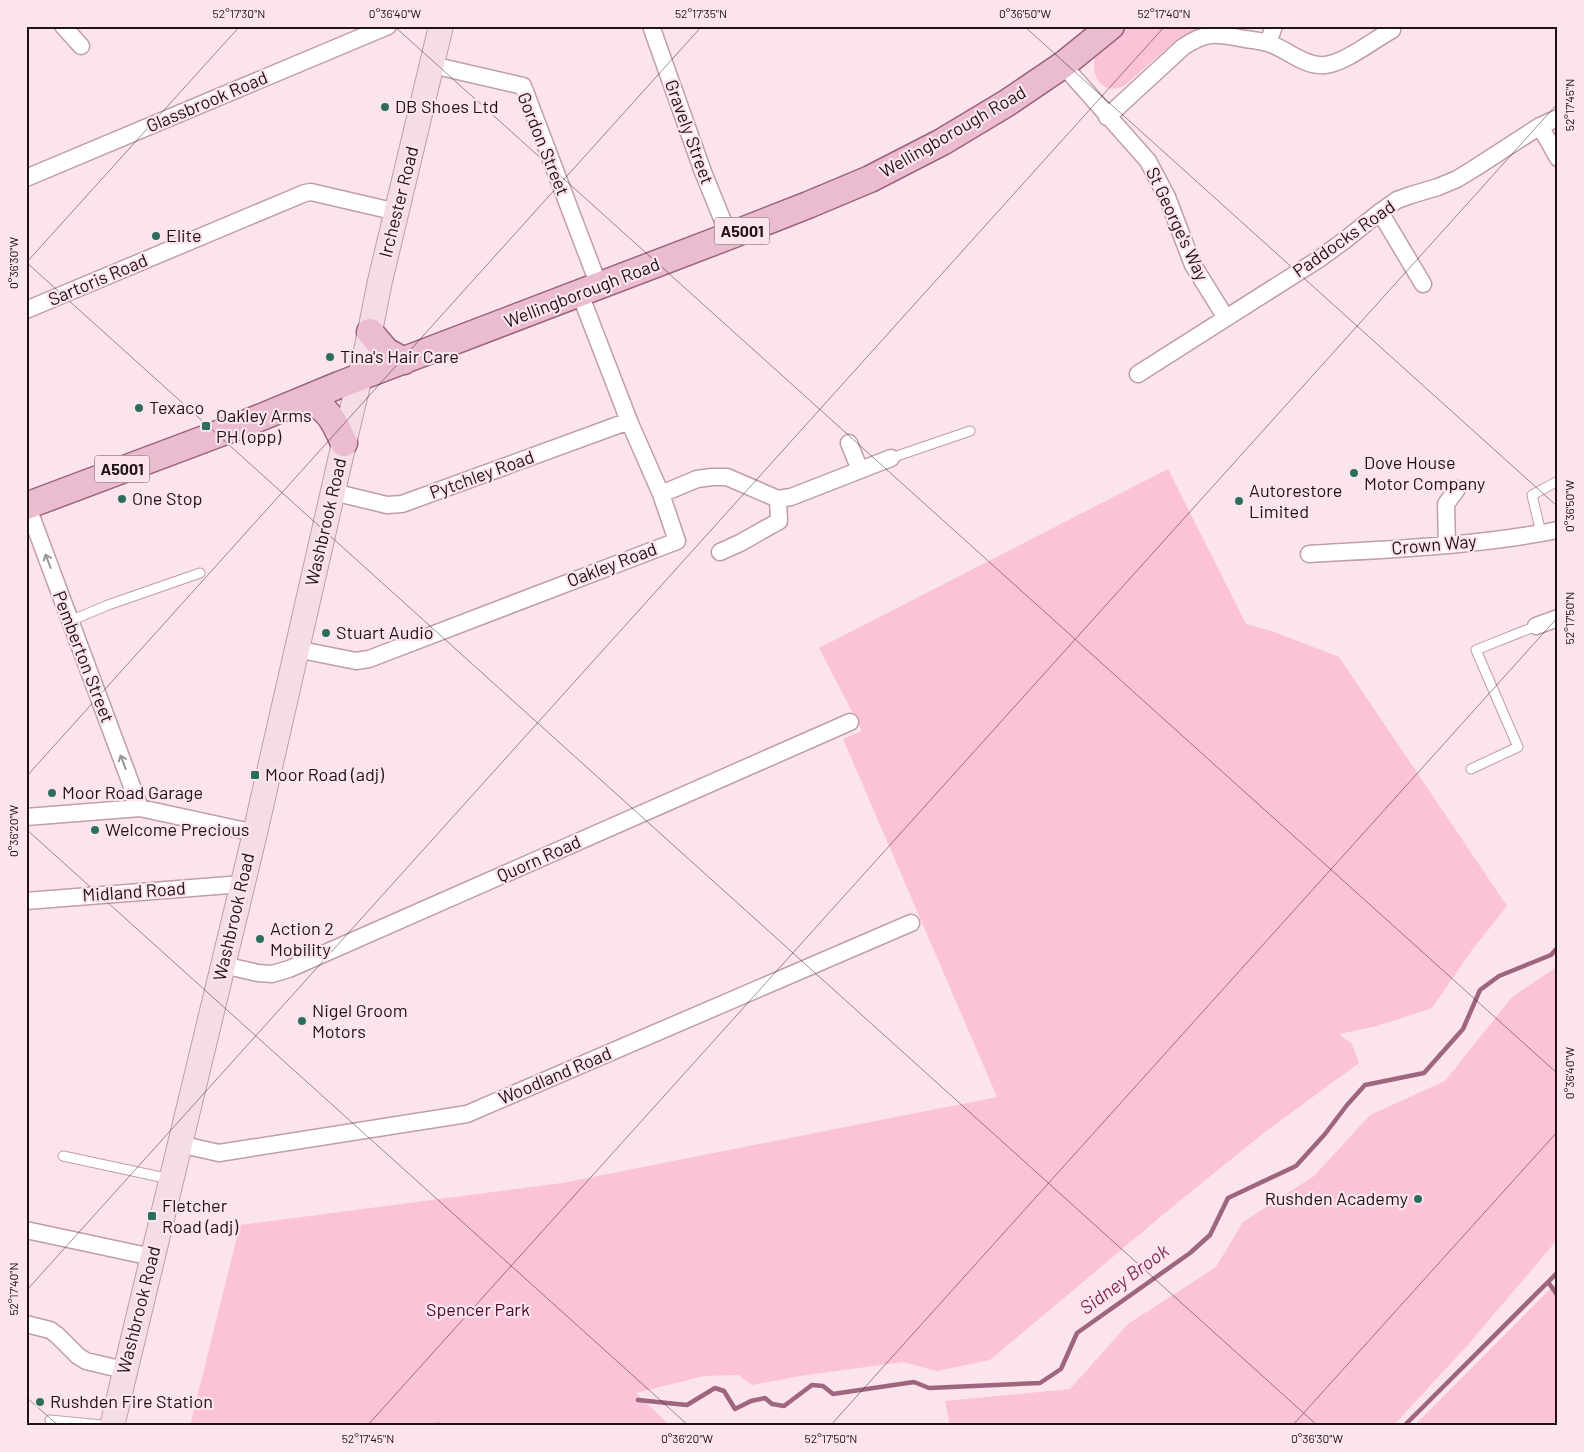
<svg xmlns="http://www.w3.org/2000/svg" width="1584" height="1452" viewBox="0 0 1584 1452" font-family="Barlow,sans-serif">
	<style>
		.green { fill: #fbc2d8 }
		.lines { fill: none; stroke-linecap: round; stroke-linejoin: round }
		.stream { stroke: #9e667e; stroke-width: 4.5 }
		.lane-casing { stroke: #c19caa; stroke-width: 11 }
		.street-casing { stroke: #c19caa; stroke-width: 19 }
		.secondary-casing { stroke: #c19caa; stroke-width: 26 }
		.primary-casing { stroke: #9b637b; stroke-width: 29 }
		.lane { stroke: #fff; stroke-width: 9 }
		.street { stroke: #fff; stroke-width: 16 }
		.secondary { stroke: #f5dde7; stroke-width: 24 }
		.primary { stroke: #ebbbd0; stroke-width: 26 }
		.oneway { stroke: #9a9497 }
		.ticks { fill: none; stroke: #1f1218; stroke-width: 1; stroke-opacity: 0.45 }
		.poi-dot { fill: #2b6e5e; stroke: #fce4ed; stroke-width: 2 }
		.labels { text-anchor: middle; stroke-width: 4.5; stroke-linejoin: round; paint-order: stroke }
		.shield { fill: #fce4ed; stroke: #615158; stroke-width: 1 }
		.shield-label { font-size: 16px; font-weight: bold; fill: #1f1218 }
		.street-label { font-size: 18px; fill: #1f1218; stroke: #fce4ed }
		.poi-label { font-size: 18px; fill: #1f1218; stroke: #fce4ed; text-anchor: start }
		.park-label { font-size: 18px; fill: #4d0b2e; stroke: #fce4ed }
		.water-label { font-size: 19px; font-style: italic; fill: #832b56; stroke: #fce4ed }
		.neatline { fill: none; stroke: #1f1218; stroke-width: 2 }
		.ticks-label { font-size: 12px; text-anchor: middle; fill: #1f1218 }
	</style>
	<rect width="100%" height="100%" fill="#fce4ed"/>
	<!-- green -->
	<path class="green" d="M1129,26h77c-28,7 -60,42 -82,60 -20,10 -34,-9 -29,-28z
		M1168,469l78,155 26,7 67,26 168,249 -35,44 -40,58 -55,18 -38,8 13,10 7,19 -94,69 -88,71 -187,157 -53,11 -34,-9 -103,14 -48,9 -14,-10 -34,1 -68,17 34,33h-480l50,-201 322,-42 435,-86 -154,-358 19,-8 -43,-83z
		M1558,966v273l-92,108 -73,79h-443l-5,-25 125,-12 58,-65 88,-57 27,-45 71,-46 56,-61 75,-34 67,-84z
		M1558,1281v145h-144z"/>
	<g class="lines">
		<!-- stream -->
		<path class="stream" d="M1548,1282l10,14
			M638,1400l49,5 28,-17 9,3 11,18 16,-8 14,-3 7,6 12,2 28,-21 11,1 10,8 81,-12 15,6 111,-5 21,-14 16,-36 113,-80 20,-18 18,-37 68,-32 29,-32 22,-29 18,-20 59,-12 39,-44 17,-39 19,-14 52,-21 7,-8
			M434,1426l4,-1 9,1
			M1404,1426l154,-154"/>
		<defs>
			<path id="lane" d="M891,458l79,-27
				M1541,533l-9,-38 26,-14
				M70,621l38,-16 92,-32
				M1471,769l47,-22 -42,-97 60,-24
				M63,1156l107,23
				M50,1420l62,6"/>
			<path id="street" d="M63,26l18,20
				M651,26l52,146 26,64
				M1268,43l6,-17
				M432,65l91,21 76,200
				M1063,65l85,96 19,36 26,68 33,53
				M1107,117l76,-70c25,-17 35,-13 62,-8 7,1 16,2 23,4 19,6 36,24 57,22 20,-2 48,-25 67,-35
				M1540,126l18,32
				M26,178l362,-152
				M1380,212l43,72
				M26,310l279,-117 6,-1 86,20
				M1138,374l181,-115 26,-19 35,-28 17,-12 14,-5 27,-8 19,-8 18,-11 65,-42 18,-8
				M849,443l11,27
				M333,492l54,13 15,-1 227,-83
				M661,494l36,-15 15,-2h15l51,22 13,-2 100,-39
				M27,505l113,303
				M1447,545l-1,-41 11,-15
				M720,552l20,-9 39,-22 -1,-22
				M1309,554c83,-5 167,-8 249,-24
				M1536,626l22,-8
				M296,649l60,12 13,-2 308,-118 -16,-47 -32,-73 -49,-127
				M26,817l114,-9 115,25
				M26,901l216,-17
				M223,965l35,8 14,1 17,-5 561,-247
				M179,1144l40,9 248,-39 444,-191
				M26,1230l126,27
				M26,1324l24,6 7,5 21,21 8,5 38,9"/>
			<path id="secondary" d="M112,1426l143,-593 89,-390 21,-87 15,-75 61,-255"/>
			<path id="primary" d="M370,332l16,19 18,10
				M305,399c24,9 29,22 39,44
				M26,506l221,-83 92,-38 390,-149 79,-31 62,-26 72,-37 65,-39 56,-38 48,-39"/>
		</defs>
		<!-- lane casing -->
		<use href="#lane" class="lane-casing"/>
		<!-- street casing -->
		<use href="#street" class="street-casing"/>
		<!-- secondary casing -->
		<use href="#secondary" class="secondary-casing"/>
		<!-- primary casing -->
		<use href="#primary" class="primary-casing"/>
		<!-- lane -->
		<use href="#lane" class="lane"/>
		<!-- street -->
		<use href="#street" class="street"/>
		<!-- secondary -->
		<use href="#secondary" class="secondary"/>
		<!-- primary -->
		<use href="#primary" class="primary"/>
	</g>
	<!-- one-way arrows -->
	<defs><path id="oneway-shaft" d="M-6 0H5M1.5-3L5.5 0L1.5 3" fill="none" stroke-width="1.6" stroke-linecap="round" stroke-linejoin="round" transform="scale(1.25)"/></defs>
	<g class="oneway">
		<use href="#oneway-shaft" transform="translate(48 561) rotate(-111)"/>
		<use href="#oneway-shaft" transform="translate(123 762) rotate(-111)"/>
	</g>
	<!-- ticks -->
	<path class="ticks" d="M394,26l1164,1048M1024,26l534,481M26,262l1292,1164M26,263l214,-237M26,777l676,-751M26,829l663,597M26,1291l1139,-1265M26,1397l33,29M367,1426l1191,-1323M830,1426l728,-809M1292,1426l266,-295"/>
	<!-- markers -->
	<g class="poi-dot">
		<circle cx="385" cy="107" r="5"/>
		<circle cx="156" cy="236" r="5"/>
		<circle cx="330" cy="357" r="5"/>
		<circle cx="139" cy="408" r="5"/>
		<rect x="201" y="421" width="10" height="10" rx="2.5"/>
		<circle cx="1354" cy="473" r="5"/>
		<circle cx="122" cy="499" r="5"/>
		<circle cx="1239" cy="501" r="5"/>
		<circle cx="326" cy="633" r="5"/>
		<rect x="250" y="770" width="10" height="10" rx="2.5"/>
		<circle cx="52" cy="793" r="5"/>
		<circle cx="95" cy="830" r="5"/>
		<circle cx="260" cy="939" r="5"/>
		<circle cx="302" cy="1021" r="5"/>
		<circle cx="1418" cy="1199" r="5"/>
		<rect x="147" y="1211" width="10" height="10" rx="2.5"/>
		<circle cx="40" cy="1402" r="5"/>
	</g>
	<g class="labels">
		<!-- shield labels -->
		<g class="shield">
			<rect x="714.5" y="217.5" width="55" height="27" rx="4"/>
			<rect x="94.5" y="455.5" width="55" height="27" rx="4"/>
		</g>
		<g class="shield-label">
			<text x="742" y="237">A5001</text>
			<text x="122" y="475">A5001</text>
		</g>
		<!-- street labels -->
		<g class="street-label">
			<text transform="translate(207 102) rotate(-23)" y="6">Glassbrook Road</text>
			<text transform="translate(689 132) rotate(70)" y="6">Gravely Street</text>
			<text transform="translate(953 132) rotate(-30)" y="6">Wellingborough Road</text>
			<text transform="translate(543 144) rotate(68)" y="6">Gordon Street</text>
			<text transform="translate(399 202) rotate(-76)" y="6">Irchester Road</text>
			<text transform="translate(1177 224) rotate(65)" y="6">St George's Way</text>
			<text transform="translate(1344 239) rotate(-35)" y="6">Paddocks Road</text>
			<text transform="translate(98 280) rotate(-23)" y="6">Sartoris Road</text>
			<text transform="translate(582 293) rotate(-21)" y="6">Wellingborough Road</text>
			<text transform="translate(482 475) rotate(-20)" y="6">Pytchley Road</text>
			<text transform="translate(326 522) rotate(-77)" y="6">Washbrook Road</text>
			<text transform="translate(1434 545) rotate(-5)" y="6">Crown Way</text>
			<text transform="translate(612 565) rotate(-21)" y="6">Oakley Road</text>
			<text transform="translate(83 657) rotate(69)" y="6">Pemberton Street</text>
			<text transform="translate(539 859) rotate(-24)" y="6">Quorn Road</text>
			<text transform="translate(134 892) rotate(-4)" y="6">Midland Road</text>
			<text transform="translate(234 917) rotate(-77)" y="6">Washbrook Road</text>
			<text transform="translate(555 1076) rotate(-23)" y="6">Woodland Road</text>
			<text transform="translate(139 1310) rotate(-76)" y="6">Washbrook Road</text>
		</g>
		<!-- poi labels -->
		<g class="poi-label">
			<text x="395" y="113">DB Shoes Ltd</text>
			<text x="166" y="242">Elite</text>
			<text x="340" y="363">Tina's Hair Care</text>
			<text x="149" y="414">Texaco</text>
			<text x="216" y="422">Oakley Arms<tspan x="216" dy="21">PH (opp)</tspan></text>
			<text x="1364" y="469">Dove House<tspan x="1364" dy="21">Motor Company</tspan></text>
			<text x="1249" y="497">Autorestore<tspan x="1249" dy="21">Limited</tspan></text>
			<text x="132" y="505">One Stop</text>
			<text x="336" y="639">Stuart Audio</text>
			<text x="265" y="781">Moor Road (adj)</text>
			<text x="62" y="799">Moor Road Garage</text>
			<text x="105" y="836">Welcome Precious</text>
			<text x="270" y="935">Action 2<tspan x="270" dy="21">Mobility</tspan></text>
			<text x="312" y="1017">Nigel Groom<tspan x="312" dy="21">Motors</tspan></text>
			<text x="1408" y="1205" text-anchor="end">Rushden Academy</text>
			<text x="162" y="1212">Fletcher<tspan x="162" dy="21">Road (adj)</tspan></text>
			<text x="50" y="1408">Rushden Fire Station</text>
		</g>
		<!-- park labels -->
		<g class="park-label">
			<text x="478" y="1316">Spencer Park</text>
		</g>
		<!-- water labels -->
		<g class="water-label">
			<text transform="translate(1124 1279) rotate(-36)" y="7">Sidney Brook</text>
		</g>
	</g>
	<!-- border -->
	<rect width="1584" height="1452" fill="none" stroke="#fce4ed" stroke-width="55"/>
	<rect x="28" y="28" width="1528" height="1396" class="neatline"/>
	<g class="ticks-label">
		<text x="239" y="18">52°17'30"N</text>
		<text x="395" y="18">0°36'40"W</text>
		<text x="701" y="18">52°17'35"N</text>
		<text x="1025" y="18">0°36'50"W</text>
		<text x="1164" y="18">52°17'40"N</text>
		<text transform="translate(1570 105) rotate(-90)" y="4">52°17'45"N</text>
		<text transform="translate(14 263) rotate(-90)" y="4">0°36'30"W</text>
		<text transform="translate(1570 506) rotate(-90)" y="4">0°36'50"W</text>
		<text transform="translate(1570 618) rotate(-90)" y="4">52°17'50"N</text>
		<text transform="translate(14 831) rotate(-90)" y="4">0°36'20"W</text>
		<text transform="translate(1570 1073) rotate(-90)" y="4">0°36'40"W</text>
		<text transform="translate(14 1289) rotate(-90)" y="4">52°17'40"N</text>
		<text x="368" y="1443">52°17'45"N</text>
		<text x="687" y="1443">0°36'20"W</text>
		<text x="831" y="1443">52°17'50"N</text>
		<text x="1317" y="1443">0°36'30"W</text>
	</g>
</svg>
